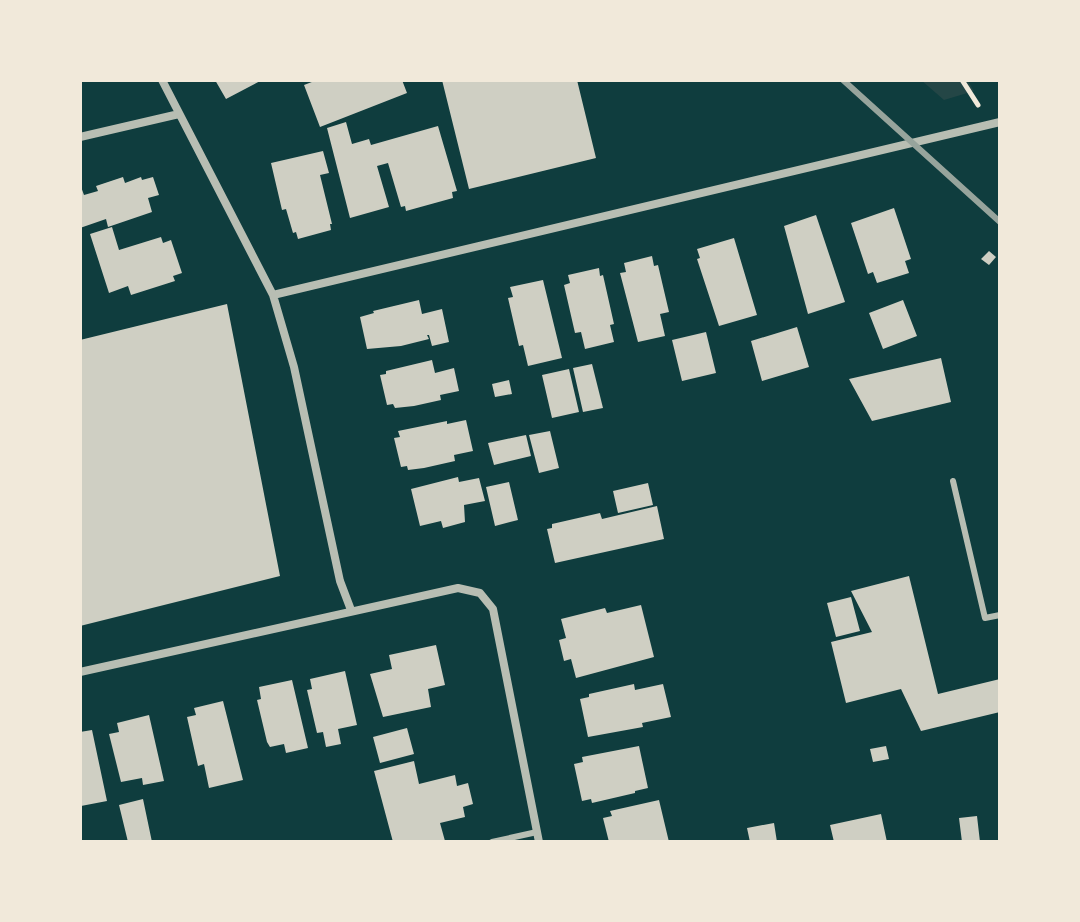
<svg xmlns="http://www.w3.org/2000/svg" width="1080" height="922" viewBox="0 0 1080 922" font-family="'Open Sans',sans-serif">
	<style>
		.green { fill: #244646 }
		.building { fill: #cfcfc3 }
		.lines { fill: none; stroke-linecap: round; stroke-linejoin: round }
		.path { stroke: #f1e9da; stroke-width: 5 }
		.service { stroke: #b8beb3; stroke-width: 6 }
		.minor { stroke: #b8beb3; stroke-width: 8 }
		.rail { stroke: #97a49c; stroke-width: 6 }
	</style>
	<rect width="100%" height="100%" fill="#0f3d3e"/>
	<!-- green -->
	<path class="green" d="M921,80h46l7,11 -30,9z"/>
	<!-- building -->
	<path class="building" d="M215,80h47l-36,19z
		M317,80h85l5,13 -87,34 -16,-42z
		M442,80h135l19,78 -127,31z
		M346,122l6,22 17,-5 2,6 67,-19 19,65 -5,1 1,6 -47,13 -1,-5 -4,1 -13,-44 -11,3 12,41 -39,11 -23,-90z
		M323,151l6,22 -9,2 12,49h-2l1,6 -33,9 -2,-7 -3,1 -7,-24 -4,1 -11,-47z
		M123,177l2,6 16,-6 1,3 11,-3 6,18 -11,3 4,14 -44,15 -2,-8 -26,9v-44l4,11 14,-4 -2,-5z
		M894,208l17,51 -6,2 4,12 -32,10 -4,-11 -5,2 -17,-51z
		M816,215l29,87 -37,12 -24,-88z
		M112,227l7,23 42,-13 2,6 8,-3 11,33 -9,3 2,5 -44,14 -3,-9 -19,7 -19,-59z
		M734,238l23,77 -38,11 -22,-67 3,-1 -3,-9z
		M989,251l7,6 -7,8 -8,-6z
		M652,256l2,10 4,-1 11,47 -9,2 5,22 -27,6 -18,-69 6,-1 -2,-9z
		M599,268l1,8 3,-1 11,49 -4,1 4,17 -29,7 -4,-17 -6,1 -11,-48 6,-2 -2,-8z
		M543,280l19,78 -34,8 -5,-21 -4,1 -11,-48 5,-1 -3,-10z
		M419,300l3,14 20,-5 7,33 -17,4 -3,-11h-2l2,4 -28,7 -34,3 -7,-32 14,-4 -1,-2z
		M903,300l14,36 -34,13 -14,-36z
		M227,304l53,272 -200,50v-286z
		M797,327l12,40 -47,14 -11,-40z
		M706,332l10,41 -34,8 -10,-41z
		M941,358l10,44 -79,19 -23,-42z
		M432,360l3,13 19,-5 5,23 -19,4 1,5 -27,6 -19,2 -2,-4 -6,1 -7,-30 6,-1v-3z
		M592,364l11,44 -20,4 -10,-44z
		M569,369l10,43 -27,6 -10,-43z
		M509,380l3,14 -17,3 -3,-13z
		M466,420l7,31 -19,4 1,6 -31,7 -16,2 -1,-4 -6,1 -7,-29 6,-1 -2,-6 49,-10v3z
		M550,431l9,37 -20,5 -10,-38z
		M526,435l5,21 -37,9 -6,-22z
		M458,477l1,5 20,-4 6,23 -21,4 1,17 -22,6 -2,-7 -21,5 -9,-37z
		M509,482l9,38 -23,6 -9,-39z
		M648,483l5,22 -35,8 -5,-22z
		M657,506l7,33 -109,24 -8,-34 5,-1v-4l48,-11 2,6z
		M909,576l29,118 62,-15v33l-79,19 -20,-42 -55,14 -15,-61 41,-10 -21,-41z
		M851,597l9,34 -24,6 -9,-34z
		M641,605l13,52 -78,21 -5,-19 -7,2 -5,-21 7,-2 -5,-19 44,-11 2,5z
		M436,645l9,40 -17,4 3,18 -48,10 -13,-43 22,-5 -3,-14z
		M345,671l12,54 -19,4 3,15 -15,3 -3,-15 -6,1 -10,-43 5,-1 -2,-10z
		M292,680l16,68 -22,5 -2,-9 -14,3 -3,-5 -10,-42 4,-1 -2,-12z
		M634,684l1,6 28,-6 8,33 -29,6 1,4 -55,10 -8,-38 9,-2v-3z
		M223,701l20,79 -34,8 -5,-24 -6,2 -11,-49 9,-2 -2,-7z
		M149,715l15,66 -21,4 -1,-7 -21,4 -12,-48 10,-2 -2,-9z
		M407,728l7,26 -34,9 -7,-26z
		M92,730l15,71 -26,5 -1,-74z
		M639,746l9,42 -13,3v2l-43,10 -1,-4 -9,2 -8,-37 9,-2 -1,-5z
		M886,746l3,13 -16,3 -3,-13z
		M414,761l5,23 36,-9 2,11 11,-3 5,21 -10,3 2,10 -25,6 5,18 -52,1 -19,-71z
		M143,799l9,43h-24l-9,-37z
		M659,800l10,42h-60l-6,-24 9,-2 -2,-5z
		M881,814l6,28h-53l-4,-17z
		M977,816l3,26h-18l-3,-24z
		M774,823l3,19h-27l-3,-14z"/>
	<g class="lines">
		<!-- path -->
		<path class="path" d="M962,80l16,25"/>
		<!-- service -->
		<path class="service" d="M953,481l32,137 15,-3
			M492,842l45,-10"/>
		<!-- minor -->
		<path class="minor" d="M162,80l111,215 21,72 46,214 11,29
			M80,137l99,-23
			M273,295l727,-173
			M80,672l378,-84 22,5 13,16 46,233"/>
		<!-- rail -->
		<path class="rail" d="M843,80l157,142"/>
	</g>
	<!-- border -->
	<rect width="1080" height="922" fill="none" stroke="#f1e9da" stroke-width="164"/>
</svg>
